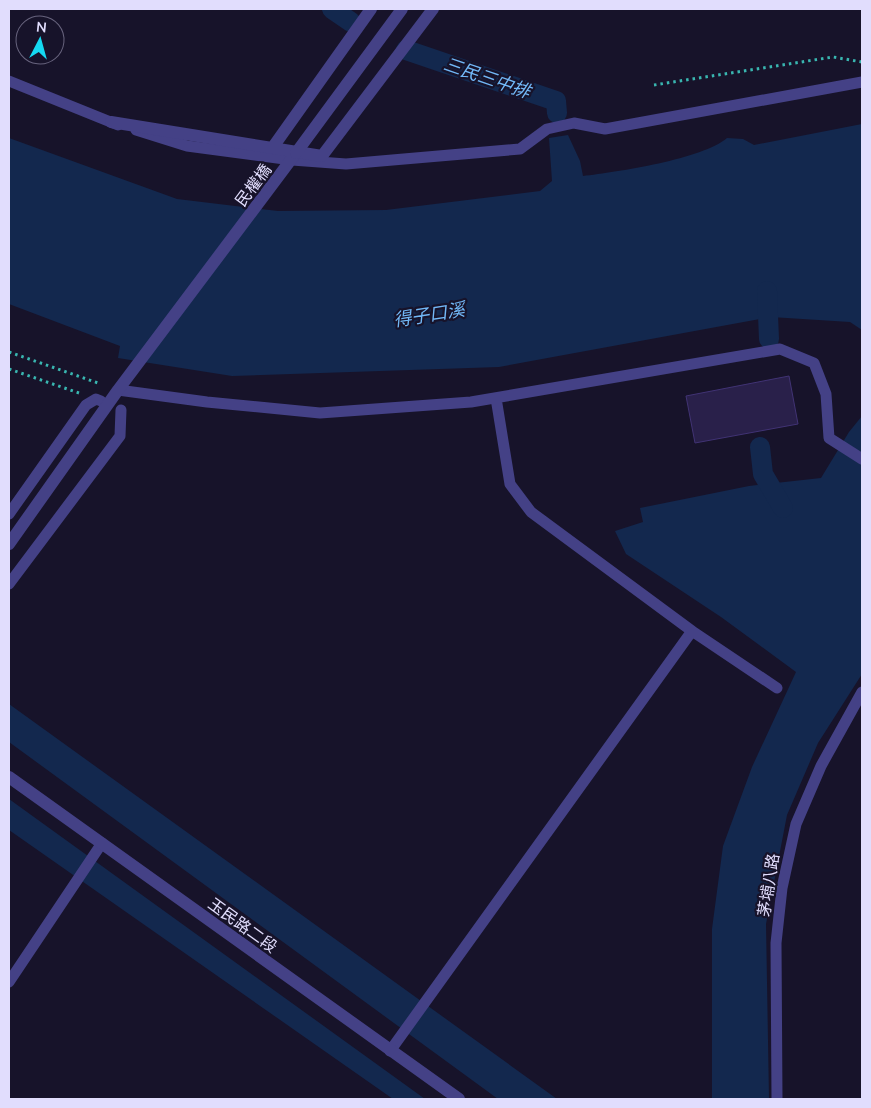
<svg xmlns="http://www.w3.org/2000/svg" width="871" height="1108" viewBox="0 0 871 1108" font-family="'Nunito Sans','Noto Sans TC',sans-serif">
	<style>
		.water { fill: #13284e }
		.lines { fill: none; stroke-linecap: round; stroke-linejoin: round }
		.canal { stroke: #13284e; stroke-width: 20 }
		.building { fill: #29204a; stroke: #413374 }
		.path { stroke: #39b6b0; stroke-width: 3; stroke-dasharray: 2.5 4; stroke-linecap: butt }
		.service { stroke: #444186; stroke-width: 11 }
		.minor { stroke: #444186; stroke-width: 12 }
		.tertiary { stroke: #444186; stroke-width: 12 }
		.minor-bridge { stroke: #444186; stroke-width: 12 }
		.labels { text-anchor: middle; stroke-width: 4.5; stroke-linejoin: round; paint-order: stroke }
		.street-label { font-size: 16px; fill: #e1ddfd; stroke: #17132a }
		.water-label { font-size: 18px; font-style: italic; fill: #72b8f7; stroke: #17132a }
	</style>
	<rect width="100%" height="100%" fill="#17132a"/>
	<!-- water -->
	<path class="water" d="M862,124v206l-12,-8 -79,-5 -272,50 -267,9 -114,-18 2,-12 -111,-42v-166l168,61 101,12 108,-1 154,-19 12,-10 -3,-43 19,-3 12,26 3,15c34,-4 120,-17 144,-38l16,1 11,6z
		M862,416v258l-44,69 -31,72 -21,109 3,175h-57v-170l11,-83 29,-79 44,-95 -75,-55 -95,-63 -11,-23 28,-9 -3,-14 109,-22 72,-8 28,-46z
		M9,704l548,395h-59l-489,-357z
		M9,799l416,300h-32l-384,-269z"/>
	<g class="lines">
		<!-- canal -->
		<path class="canal" d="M332,9l19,13
			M406,50l150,51 1,12
			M767,291l2,48
			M760,447l3,27 20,34"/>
	</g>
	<!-- building -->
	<path class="building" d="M789,376l9,48 -103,19 -9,-47z"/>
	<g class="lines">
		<!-- path -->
		<path class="path" d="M654,85l179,-28 29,5
			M9,352l89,31
			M9,369l70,24"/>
		<!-- service -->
		<path class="service" d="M9,81l109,44
			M136,130l51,16 105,14 54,4 174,-15 27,-20 27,-6 31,6 257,-47
			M118,390l89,12 113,11 151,-11 309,-53 34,14 12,31 3,44 33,21
			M9,514l77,-109 10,-6 5,2
			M9,584l111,-148 1,-26
			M692,631l85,57
			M9,982l93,-139
			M390,1051l302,-420 -161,-119 -21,-28 -14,-86
			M777,1099l-1,-156 6,-55 14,-64 25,-58 41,-74"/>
		<!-- minor -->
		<path class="minor" d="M111,122l211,34 111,-147
			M273,147l98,-138
			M9,544l109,-154 178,-237"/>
		<!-- tertiary -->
		<path class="tertiary" d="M9,777l450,322"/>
		<!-- minor-bridge -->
		<path class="minor-bridge" d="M296,153l106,-144"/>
	</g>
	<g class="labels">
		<!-- street labels -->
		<g class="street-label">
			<text transform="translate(253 185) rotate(-53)" y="6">民權橋</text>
			<text transform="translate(768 885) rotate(-81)" y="6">茅埔八路</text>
			<text transform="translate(243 925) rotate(36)" y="6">玉民路二段</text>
		</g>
		<!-- water labels -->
		<g class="water-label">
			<text transform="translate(487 78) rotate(19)" y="6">三民三中排</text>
			<text transform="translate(429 315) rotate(-9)" y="6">得子口溪</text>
		</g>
	</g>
	<!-- border -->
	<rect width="871" height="1108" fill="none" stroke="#e1ddfd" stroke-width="20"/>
	<!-- north arrow -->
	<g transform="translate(40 40) rotate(6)"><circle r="24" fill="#17132a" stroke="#68647e"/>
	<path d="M0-4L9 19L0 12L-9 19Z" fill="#15d9f1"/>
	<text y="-8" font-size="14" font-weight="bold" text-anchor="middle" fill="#e1ddfd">N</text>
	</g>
</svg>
